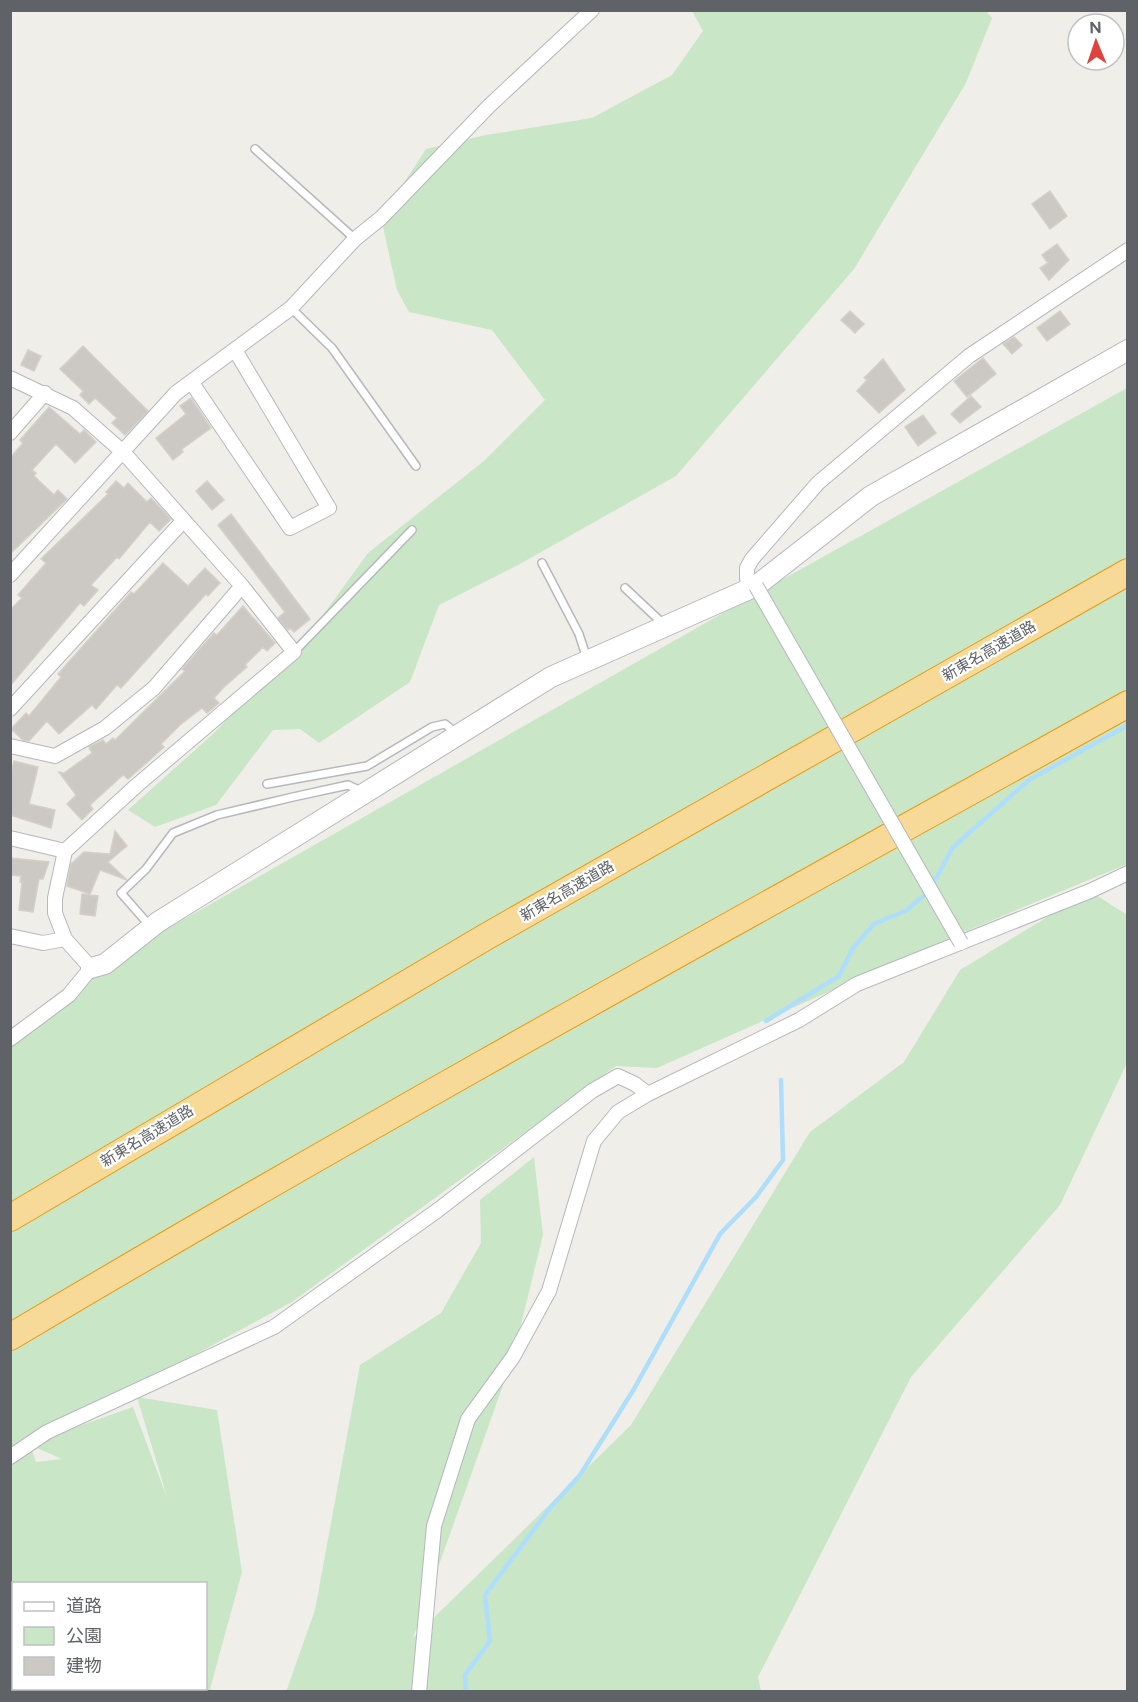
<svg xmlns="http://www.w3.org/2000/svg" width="1138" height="1702" viewBox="0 0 1138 1702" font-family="Figtree,'Noto Sans JP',sans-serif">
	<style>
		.green { fill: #c9e6c7; fill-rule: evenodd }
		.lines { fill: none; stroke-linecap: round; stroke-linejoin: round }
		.stream { stroke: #aedefb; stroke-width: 4.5 }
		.building { fill: #ccc9c5; stroke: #d5d0c7; stroke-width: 1.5 }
		.lane-casing { stroke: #b5b8bc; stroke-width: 10 }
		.street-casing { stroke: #b5b8bc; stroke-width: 16 }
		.secondary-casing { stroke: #b4b7bc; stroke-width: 22 }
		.highway-casing { stroke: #ec990d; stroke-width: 28 }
		.lane { stroke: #fff; stroke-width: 7 }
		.street { stroke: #fff; stroke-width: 14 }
		.secondary { stroke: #fff; stroke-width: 20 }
		.highway { stroke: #f7da98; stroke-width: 26 }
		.street-bridge-casing { stroke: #b5b8bc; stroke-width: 16; stroke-linecap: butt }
		.street-bridge { stroke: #fff; stroke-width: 14 }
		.labels { text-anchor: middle; stroke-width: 4.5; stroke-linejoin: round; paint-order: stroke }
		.street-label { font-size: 15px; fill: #5f6367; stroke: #fff }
	</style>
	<rect width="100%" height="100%" fill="#f0eee8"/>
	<!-- green -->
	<path class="green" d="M692,11h294l6,7 -26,65 -112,186 -178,207 -158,89 -79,40 -29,77 -91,61 -19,-14 -27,1 -57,75 -61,22 -27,-17 86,-77 96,-100 58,-80 116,-92 61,-61 -53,-70 -83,-18 -12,-22 -16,-72 45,-69 60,-14 106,-17 80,-43 31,-44z
		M1127,388v476l-175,73 -295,131 -41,-2 -324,236 -258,140 99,-35 35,93 -31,-103 80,13 25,162 -32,117 6,2h-180l5,-3h165v-104h-192v104l25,1 -4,2 -24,1v-655l94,-73 662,-376zM30,1445l32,14 -26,3z
		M1090,891l37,24v148l-67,142 -149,172 -153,300 3,14 -475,1 29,-82 45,-245 81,-52 40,-70 -1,-43 54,-43 9,78 -30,122 -100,281 218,-213 179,-293 94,-70 56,-92z"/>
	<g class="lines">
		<!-- stream -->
		<path class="stream" d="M766,1021l73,-45 14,-28 21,-24 33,-14 22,-19 24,-44 76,-67 99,-55
			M466,1692l-1,-17 25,-34 -5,-46 65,-87 30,-33 54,-86 86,-155 36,-37 27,-37 -2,-80"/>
	</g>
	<!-- building -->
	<path class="building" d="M1050,191l17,25 -17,13 -18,-25z
		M1057,244l12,16 -20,20 -9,-12 8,-5 -6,-8z
		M850,311l14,13 -9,9 -14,-13z
		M1060,311l10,13 -23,17 -10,-13z
		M1014,337l8,8 -10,9 -9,-10z
		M83,346l65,65 -23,24 -13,-12 5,-5 -22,-20 -6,6 -9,-9 3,-4 -23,-22z
		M28,350l13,6 -7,15 -13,-6z
		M983,358l13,16 -29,23 -13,-16z
		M883,359l22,31 -26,23 -22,-22 10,-11 -3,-2z
		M971,396l10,11 -21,16 -9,-9z
		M191,398l20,30 -29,21 1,3 -10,8 -17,-22 30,-24 -6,-8z
		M49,407l31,27 4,-4 12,12 -21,21 -19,-19 -24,26 4,3 -2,3 20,19 4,-5 9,9 -57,55v-96l13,-15 -3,-3z
		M923,415l13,18 -18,13 -13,-19z
		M116,481l8,7 4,-5 19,19 4,-4 20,21 -12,12 -9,-9 -31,37 -2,-2 -26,28 7,5 -14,16 -4,-3 -70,83v-76l12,-12 -4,-3 28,-32 -5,-4 67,-65 -2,-2z
		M207,481l17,19 -12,10 -16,-19z
		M231,514l79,105 -16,13 -4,-4 -2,2 -10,-12 7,-6 -67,-87z
		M163,563l25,23 17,-18 15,15 -12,13 -2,-2 -85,94 -4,-3 -21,24 -4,-4 -33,29 -12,-13 -18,20 -6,-1 -12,-11 15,-16 3,3 32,-39 -3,-3 73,-82 3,2z
		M243,606l32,37 -8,8 -4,-4 -18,18 2,2 -23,20 -10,11 5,5 -12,10 -5,-5 -22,17 -19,19 3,3 -12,11 -24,21 -5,-4 -33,30 3,4 -11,11 -15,-16 9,-9 -17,-23 5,1 28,-20 -3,-6 14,-7 3,4 7,-6 2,2 70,-69 -3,-2 32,-36 3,2z
		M14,761l24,6 -9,37 26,6 -4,18 -41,-13v-40z
		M115,831l12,15 -19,16 19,18 -27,-10 -10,24 -23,-8 4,-22 13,-12 26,2z
		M10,858l39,4 -6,17h-4l-6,33 -14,-2 3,-28h-2l1,-6 -11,-1z
		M82,894l16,2 -3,20 -15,-2z"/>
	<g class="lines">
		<defs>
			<path id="lane" d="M255,149l100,90
				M291,308l41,40 84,118
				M542,563l37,71 8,25
				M625,588l33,31 5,8
				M294,652l118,-122
				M267,784l100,-18 65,-39 13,-3 11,9
				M150,926l-29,-33 25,-24 27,-36 44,-18 76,-18 55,-12 13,6"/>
			<path id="street" d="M10,378l63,30 51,45 118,133 52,66 -158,134 -71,65 -10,47v15l10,26 26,29 -22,27 -59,44
				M192,383l98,145 39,-20 -94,-158
				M10,433l35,-40
				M10,575l166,-182 115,-85 64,-69 26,-21 108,-112 103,-96
				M756,586l-9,-7v-11l5,-9 66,-76 151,-127 159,-106
				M10,709l173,-188
				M10,746l45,10 50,-28 49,-40 88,-102
				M10,838l55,13
				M10,936l33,7 22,-4
				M10,1457l37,-25 227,-105 164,-117 154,-119 26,-15 17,8 13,10
				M419,1692l15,-166 34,-107 45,-62 36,-66 45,-150 24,-29 30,-18 151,-74 58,-36 233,-93 38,-18"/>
			<path id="secondary" d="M91,968l14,-4 53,-42 393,-245 205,-91 115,-90 257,-146"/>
			<path id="highway" d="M10,1218l479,-283 639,-363
				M10,1337c368,-219 744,-425 1118,-633"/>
		</defs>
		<!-- lane casing -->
		<use href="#lane" class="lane-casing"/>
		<!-- street casing -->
		<use href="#street" class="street-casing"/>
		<!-- secondary casing -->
		<use href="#secondary" class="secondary-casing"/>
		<!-- highway casing -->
		<use href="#highway" class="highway-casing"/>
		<!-- lane -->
		<use href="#lane" class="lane"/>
		<!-- street -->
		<use href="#street" class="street"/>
		<!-- secondary -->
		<use href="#secondary" class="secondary"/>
		<!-- highway -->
		<use href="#highway" class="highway"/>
		<defs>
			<path id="street-bridge" d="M756,586l205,357"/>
		</defs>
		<!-- street-bridge casing -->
		<use href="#street-bridge" class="street-bridge-casing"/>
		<!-- street-bridge -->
		<use href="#street-bridge" class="street-bridge"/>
	</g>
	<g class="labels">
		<!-- street labels -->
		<g class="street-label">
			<text transform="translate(989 651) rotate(-30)" y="5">新東名高速道路</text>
			<text transform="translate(567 891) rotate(-30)" y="5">新東名高速道路</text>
			<text transform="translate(147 1136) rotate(-31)" y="5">新東名高速道路</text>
		</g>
	</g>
	<!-- border -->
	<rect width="1138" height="1702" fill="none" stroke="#5f6367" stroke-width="24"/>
	<!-- legend -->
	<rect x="12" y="1582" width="195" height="108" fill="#ffffff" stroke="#bfc1c2" stroke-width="1.5"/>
	<rect x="24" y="1602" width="30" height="9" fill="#ffffff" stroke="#bfc1c2" stroke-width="1.5"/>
	<text x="66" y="1612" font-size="18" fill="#5f6367">道路</text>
	<rect x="24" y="1627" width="30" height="18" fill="#c9e6c7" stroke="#bfc1c2" stroke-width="1.5"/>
	<text x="66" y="1642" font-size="18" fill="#5f6367">公園</text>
	<rect x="24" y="1657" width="30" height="18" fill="#ccc9c5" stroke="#bfc1c2" stroke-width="1.5"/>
	<text x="66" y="1672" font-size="18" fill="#5f6367">建物</text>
	<!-- north arrow -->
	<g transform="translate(1096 42) rotate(358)"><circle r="28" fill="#ffffff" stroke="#bfc1c2" stroke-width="1.5"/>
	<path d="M0-4.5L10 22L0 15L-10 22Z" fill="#e0423e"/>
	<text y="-9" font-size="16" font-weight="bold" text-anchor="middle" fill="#5f6367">N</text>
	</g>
</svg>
